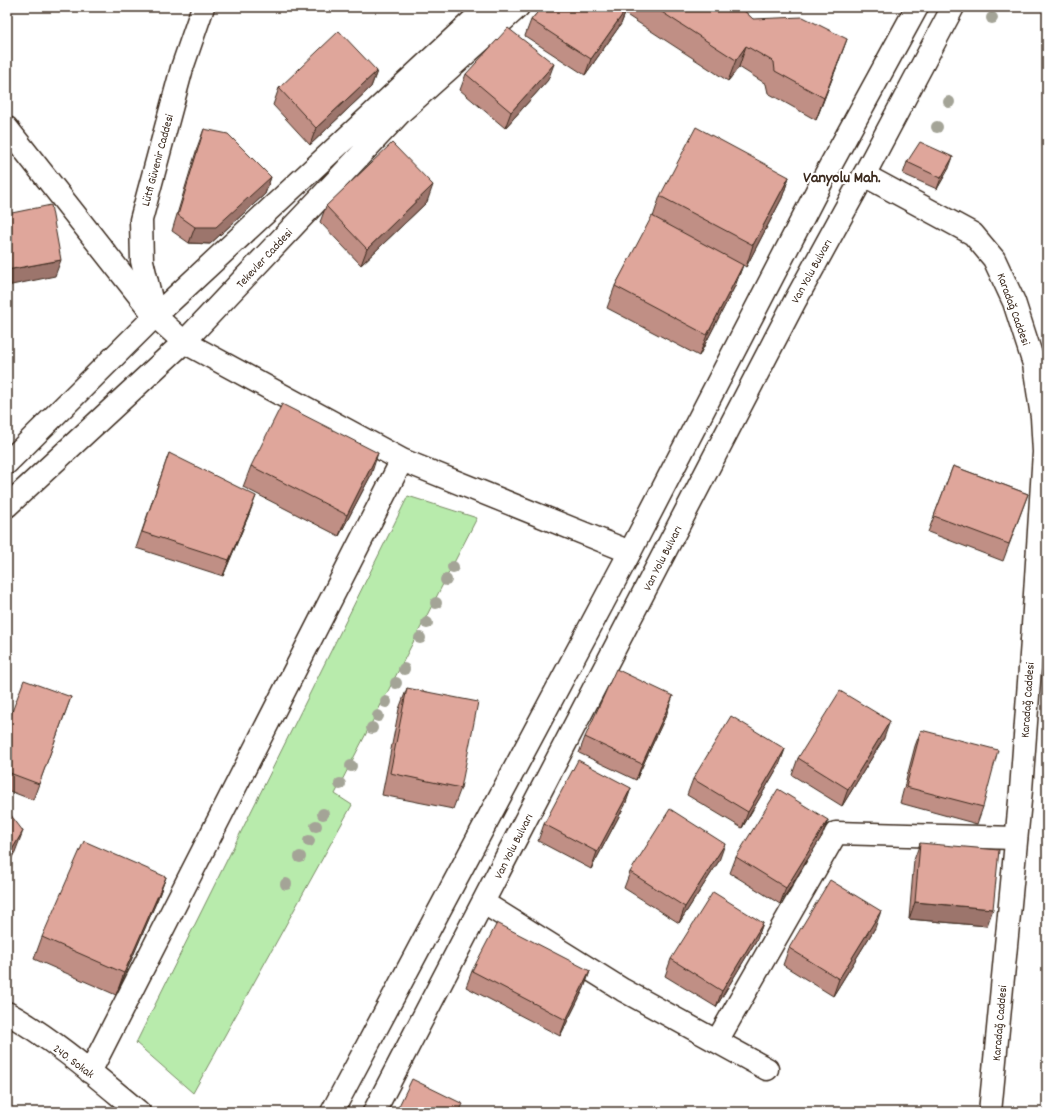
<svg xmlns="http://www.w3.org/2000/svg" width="1054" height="1119" viewBox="0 0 1054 1119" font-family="Dekko,sans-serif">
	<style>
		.green { fill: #b8ebac; stroke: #7a8a65 }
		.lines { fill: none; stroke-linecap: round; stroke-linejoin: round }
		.minor-casing { stroke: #3b2a1e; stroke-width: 25 }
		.tertiary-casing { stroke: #3b2a1e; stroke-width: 25 }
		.secondary-casing { stroke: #3b2a1e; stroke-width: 25 }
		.minor { stroke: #fff; stroke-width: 22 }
		.tertiary { stroke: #fff; stroke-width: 22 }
		.secondary { stroke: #fff; stroke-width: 22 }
		.tree { fill: #a4a497 }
		.wall { fill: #c08f85; stroke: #3b2a1e }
		.shaded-wall { fill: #9c746c; stroke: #3b2a1e }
		.building { fill: #dfa69b; stroke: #3b2a1e }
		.labels { text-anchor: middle; stroke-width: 4; stroke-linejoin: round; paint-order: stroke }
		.street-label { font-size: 12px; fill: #3b2a1e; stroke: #fff }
		.district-label { font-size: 16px; font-weight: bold; fill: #3b2a1e; stroke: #fff }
	</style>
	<rect width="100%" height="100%" fill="#fff"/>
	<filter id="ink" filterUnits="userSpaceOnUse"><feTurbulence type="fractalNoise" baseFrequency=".025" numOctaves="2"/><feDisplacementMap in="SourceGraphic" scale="8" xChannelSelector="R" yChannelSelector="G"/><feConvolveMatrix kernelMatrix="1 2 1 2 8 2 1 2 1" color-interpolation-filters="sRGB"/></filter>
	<g filter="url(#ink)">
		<!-- green -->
		<path class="green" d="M408,496l69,22 -142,276 17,11 -159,288 -57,-50z"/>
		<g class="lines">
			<defs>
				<path id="minor" d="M7,128l148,188 29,26 218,118 228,92
					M1032,641l15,7
					M484,903l139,87 144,79
					M7,1013c47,26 91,65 132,99
					M717,1041l119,-208 180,5
					M90,1072l312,-612"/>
				<path id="tertiary" d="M864,175l109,59 21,25 20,43 20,62 8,53 2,35 -12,189 -11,149 -31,322
					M155,316l-13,-55 -1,-41 41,-152 21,-61
					M7,463l148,-147 332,-309
					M7,506l177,-164 218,-231 116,-104"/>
				<path id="secondary" d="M332,1112l298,-560 192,-371 95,-174
					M374,1112l421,-811 69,-126 89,-168"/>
			</defs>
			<!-- minor casing -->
			<use href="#minor" class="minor-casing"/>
			<!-- tertiary casing -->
			<use href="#tertiary" class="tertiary-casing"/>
			<!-- secondary casing -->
			<use href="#secondary" class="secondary-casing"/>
			<!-- minor -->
			<use href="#minor" class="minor"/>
			<!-- tertiary -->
			<use href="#tertiary" class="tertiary"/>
			<!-- secondary -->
			<use href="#secondary" class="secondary"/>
		</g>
		<!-- trees -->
		<g class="tree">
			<circle cx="992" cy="18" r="6"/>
			<circle cx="949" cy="102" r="6"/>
			<circle cx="937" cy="127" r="6"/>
			<circle cx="453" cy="567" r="6"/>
			<circle cx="446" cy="580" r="6"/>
			<circle cx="436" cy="603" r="6"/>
			<circle cx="427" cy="623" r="6"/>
			<circle cx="420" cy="638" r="6"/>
			<circle cx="404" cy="669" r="6"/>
			<circle cx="396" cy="683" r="6"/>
			<circle cx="386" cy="702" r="6"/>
			<circle cx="378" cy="716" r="6"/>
			<circle cx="372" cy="728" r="6"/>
			<circle cx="351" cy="766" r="6"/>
			<circle cx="340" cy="784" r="6"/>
			<circle cx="323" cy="814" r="6"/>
			<circle cx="316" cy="826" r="6"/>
			<circle cx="309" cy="841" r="6"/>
			<circle cx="300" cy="857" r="6"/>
			<circle cx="286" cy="884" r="6"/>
		</g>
		<!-- wall -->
		<path class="wall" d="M542,7h198l13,12 86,42 -23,59 -48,-27 -2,-9 -27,-17 -11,14 -103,-67 -4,10 -36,51 -60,-39 6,-16z
			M377,71l-6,16 -61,58 -37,-40 6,-17z
			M466,74l82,6 -43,48 -45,-38z
			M204,129l67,48 -6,17 -55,50 -21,-1 -17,-12 26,-86z
			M907,162l42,6 -12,21 -34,-15z
			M789,177l-7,21 -36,69 -3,-2 -8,21 -36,70 -92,-48 8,-22 38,-69 7,-21z
			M427,202l-66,63 -41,-43 6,-16z
			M169,453l81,59 -27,64 -87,-28z
			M251,466l120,9 -32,61 -96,-49z
			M953,466l75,28 -25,67 -75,-29z
			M407,688l54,100 -8,21 -71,-14 17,-86z
			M71,697l-38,103 -26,-10v-65z
			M667,713l-31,67 -57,-27 6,-16z
			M921,730l62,77 -6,17 -77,-21 15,-57z
			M884,738l-42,68 -50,-31 6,-17z
			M785,749l-6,16 -37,63 -55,-33 6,-16z
			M631,788l-6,17 -34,64 -53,-28 6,-17z
			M828,820l-6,16 -42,68 -50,-31 6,-16z
			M920,843l67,83 -78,-7 5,-59z
			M719,861l-40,62 -55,-35 6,-16z
			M166,877l-8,21 -42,97 -82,-36 8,-22z
			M763,923l-6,16 -41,68 -51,-31 6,-17z
			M875,928l-42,68 -50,-31 6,-17z
			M472,971h118l-6,17 -24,48 -94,-49z"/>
		<!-- shaded-wall -->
		<path class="shaded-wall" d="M627,8l-6,16 -36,51 6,-16z
			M847,39l-8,22 -23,59 8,-22z
			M746,46l-7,21 -11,14 8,-21z
			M554,64l-6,16 -43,48 6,-16z
			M377,71l-6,16 -61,58 6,-17z
			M953,157l-4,11 -12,21 4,-11z
			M271,177l-6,17 -55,50 -21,-1 6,-16z
			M789,177l-7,21 -36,69 7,-22z
			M433,185l-6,17 -66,63 6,-16z
			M61,260l-6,16 -48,10v-16z
			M743,265l-8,21 -36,70 8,-21z
			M378,453l-7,22 -32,61 8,-21z
			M256,496l-6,16 -27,64 6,-16z
			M673,696l-6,17 -31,67 6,-16z
			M890,721l-6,17 -42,68 6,-17z
			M785,749l-6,16 -37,63 6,-16z
			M631,788l-6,17 -34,64 6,-17z
			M828,820l-6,16 -42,68 6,-16z
			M23,831l-8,21 -8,14v-8z
			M725,844l-6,17 -40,62 6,-16z
			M166,877l-8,21 -42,97 8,-22z
			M915,902l78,7 -6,17 -78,-7z
			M881,911l-6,17 -42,68 6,-17z
			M763,923l-6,16 -41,68 6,-16z
			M590,971l-6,17 -24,48 6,-16z"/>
		<!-- building -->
		<path class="building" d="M542,7h83l2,1 -36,51 -60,-39z
			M654,7h86l13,12 50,-2 44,22 -23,59 -49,-27 -1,-9 -28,-16 -10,14z
			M508,28l46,36 -43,48 -45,-38z
			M339,31l38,40 -61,57 -37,-40z
			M696,127l93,50 -36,68 -93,-49z
			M204,129l24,5 43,43 -55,50h-21l-17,-12z
			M920,142l33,15 -12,21 -34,-16z
			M392,143l41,42 -66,64 -41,-43z
			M51,205l10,55 -54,10v-56z
			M652,216l91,49 -36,70 -92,-49z
			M282,404l96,49 -31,62 -96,-49z
			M169,453l87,43 -27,64 -87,-28z
			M953,466l75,28 -19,50 -75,-28z
			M616,669l57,27 -31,68 -57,-27z
			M24,680l47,17 -32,87 -32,-12v-47z
			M407,688l71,14 -17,86 -71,-15z
			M840,691l50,30 -42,68 -50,-31z
			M731,716l54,33 -37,63 -55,-33z
			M921,730l77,20 -15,57 -77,-20z
			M578,760l53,28 -34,64 -53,-28z
			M778,789l50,31 -42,68 -50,-31z
			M670,809l55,35 -40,63 -55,-35z
			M7,810l16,21 -16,27z
			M84,841l82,36 -42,96 -82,-36z
			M920,843l79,7 -6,59 -78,-7z
			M830,880l51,31 -42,68 -50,-31z
			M713,892l50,31 -41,68 -51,-32z
			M497,923l93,48 -24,49 -94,-49z
			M412,1079l51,25 -4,8h-63z"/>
	</g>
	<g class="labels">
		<!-- street labels -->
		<g class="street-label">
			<text transform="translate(157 160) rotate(-75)" y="4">Lütfi Güvenir Caddesi</text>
			<text transform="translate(264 258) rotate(-47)" y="4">Tekevler Caddesi</text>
			<text transform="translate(811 271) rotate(-61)" y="4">Van Yolu Bulvarı</text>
			<text transform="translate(1014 309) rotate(70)" y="4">Karadağ Caddesi</text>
			<text transform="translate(662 558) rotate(-63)" y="4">Van Yolu Bulvarı</text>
			<text transform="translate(1027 700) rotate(-86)" y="4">Karadağ Caddesi</text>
			<text transform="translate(513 846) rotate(-63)" y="4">Van Yolu Bulvarı</text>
			<text transform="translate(999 1023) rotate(-85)" y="4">Karadağ Caddesi</text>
			<text transform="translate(74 1061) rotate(37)" y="4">240. Sokak</text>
		</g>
		<!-- district labels -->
		<g class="district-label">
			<text x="842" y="182">Vanyolu Mah.</text>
		</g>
	</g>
	<!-- margin -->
	<rect width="1054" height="1119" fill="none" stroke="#fff" stroke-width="24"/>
	<rect x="12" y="12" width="1030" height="1095" fill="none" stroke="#3b2a1e" stroke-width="1.5" filter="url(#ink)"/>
</svg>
